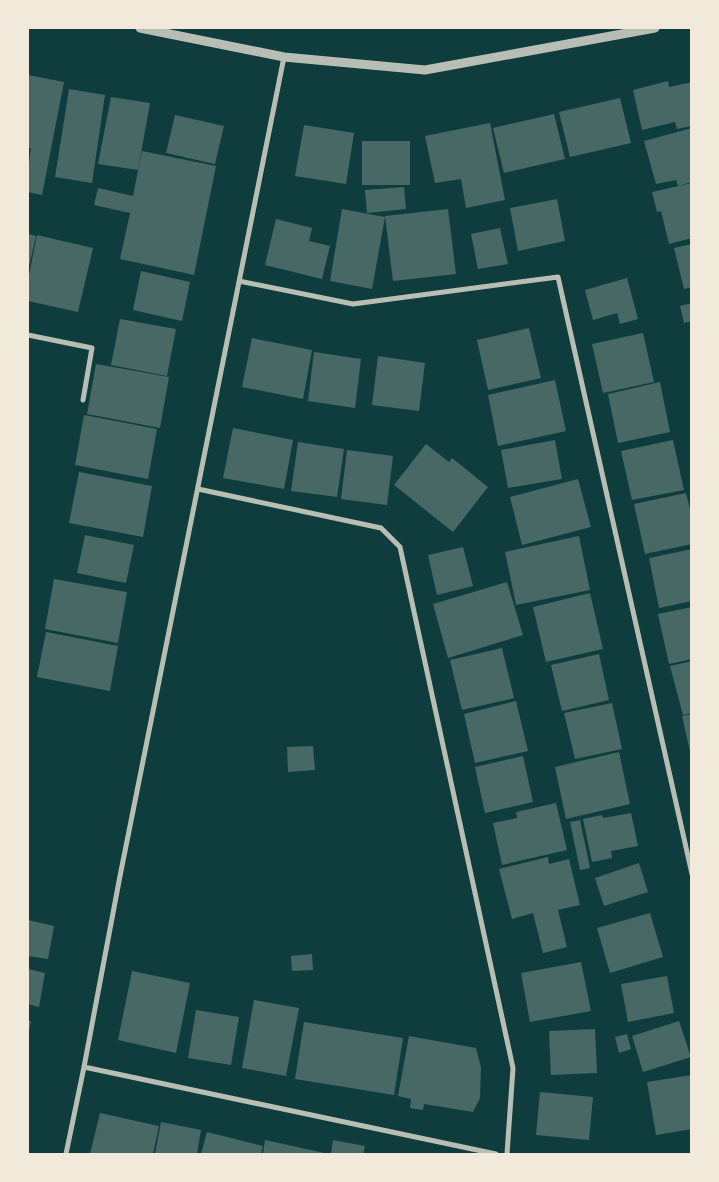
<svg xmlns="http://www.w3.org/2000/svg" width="719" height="1182" viewBox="0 0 719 1182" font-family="'Crimson Pro',serif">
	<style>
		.building { fill: #486865 }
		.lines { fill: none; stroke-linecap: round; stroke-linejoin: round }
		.minor { stroke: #b8beb3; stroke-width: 5 }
		.tertiary { stroke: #b8beb3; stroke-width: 9 }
	</style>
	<rect width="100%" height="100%" fill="#0f3d3e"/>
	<!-- building -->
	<path class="building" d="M28,75l36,7 -22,113 -14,-3v-22l3,-22h-3z
		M668,81l1,6 23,-5v44l-15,3 -2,-7 -33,8 -9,-40z
		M69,89l36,6 -13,88 -37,-6z
		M111,97l39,6 -12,67 -40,-6z
		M620,98l11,45 -61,14 -11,-45z
		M554,114l11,45 -61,14 -11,-45z
		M175,115l49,11 -9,38 -49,-11z
		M490,123l15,77 -39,8 -5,-29 -26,4 -10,-47z
		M304,125l50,8 -8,51 -51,-8z
		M692,128v54l-14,4 -2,-6 -20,4 -12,-43z
		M362,141h48v44h-48z
		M142,151l74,15 -22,109 -74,-16 10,-46 -36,-8 4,-17 35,8z
		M692,183v55l-23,6 -8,-33 -4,1 -5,-20z
		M404,187l2,22 -39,4 -2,-23z
		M557,199l8,42 -47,10 -8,-43z
		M342,209l43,8 -13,72 -42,-8z
		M448,209l8,65 -63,7 -8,-65z
		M276,219l36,9 -3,13 21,5 -8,33 -57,-14z
		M500,228l8,36 -30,5 -7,-35z
		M28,234l8,2 -8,35z
		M37,235l56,13 -15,64 -50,-11v-21z
		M692,244v43l-8,2 -10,-41z
		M141,271l49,11 -8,39 -49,-11z
		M627,278l11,41 -18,5 -3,-11 -24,7 -8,-30z
		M692,303v18l-8,2 -4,-17z
		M120,319l56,10 -9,47 -56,-11z
		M529,328l12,50 -53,12 -11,-50z
		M643,333l11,49 -51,11 -11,-49z
		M252,338l60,12 -9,49 -61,-12z
		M314,352l47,7 -6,49 -47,-7z
		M378,356l47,7 -6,48 -47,-6z
		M96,364l73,13 -9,51 -73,-14z
		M555,380l11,51 -68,15 -10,-51z
		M660,382l10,50 -52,11 -10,-49z
		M84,415l73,14 -9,50 -73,-14z
		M233,428l60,12 -9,49 -61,-11z
		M555,440l7,39 -54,9 -7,-38z
		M673,440l11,50 -52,10 -11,-49z
		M298,442l46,7 -7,48 -46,-6z
		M426,444l23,18 3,-4 36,29 -35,45 -59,-47z
		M347,450l46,6 -6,49 -46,-6z
		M79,472l73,14 -9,51 -74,-14z
		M578,479l13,48 -69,18 -12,-48z
		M686,493l6,24v27l-47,10 -11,-50z
		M85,535l49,10 -8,38 -49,-10z
		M579,536l11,54 -74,15 -11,-53z
		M463,547l10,39 -36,9 -9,-40z
		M692,549v52l-33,7 -10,-50z
		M54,579l73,13 -9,51 -73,-14z
		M507,582l16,53 -75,23 -15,-54z
		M590,593l13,56 -57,13 -13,-55z
		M692,607v52l-23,5 -11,-50z
		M46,632l72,14 -8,45 -73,-14z
		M502,648l12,50 -52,12 -12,-50z
		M599,654l10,46 -47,11 -11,-46z
		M692,661v52l-9,2 -13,-49z
		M516,701l12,50 -53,12 -11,-49z
		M612,703l10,46 -47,10 -11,-46z
		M692,714v42h-1l-9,-40z
		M313,746l2,24 -27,2 -1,-25z
		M619,752l11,52 -64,15 -11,-52z
		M523,756l10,46 -48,11 -10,-46z
		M556,803l11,47 -65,15 -9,-42 24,-5 -1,-6z
		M631,813l7,33 -27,5 1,7 -20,4 -9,-43 19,-4 1,3z
		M580,820l10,48 -10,2 -10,-48z
		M548,857l1,7 20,-5 11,46 -22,5 9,37 -24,6 -10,-40 -21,6 -13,-50z
		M639,863l9,29 -44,14 -9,-28z
		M650,913l13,44 -53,16 -13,-45z
		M28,920l26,6 -6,33 -20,-3z
		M312,954l1,16 -21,1 -1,-15z
		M581,962l10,49 -61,11 -9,-49z
		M28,969l17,4 -6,34 -11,-3z
		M132,971l58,12 -14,70 -58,-13z
		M667,976l7,37 -46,9 -7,-38z
		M254,1000l45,8 -13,68 -44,-8z
		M196,1010l43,7 -8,48 -43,-7z
		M28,1021h3l-3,15z
		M679,1021l12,36 -48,15 -11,-36z
		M304,1022l99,16 -9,57 -99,-16z
		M595,1029l2,44 -46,2 -2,-44z
		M627,1034l4,15 -12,4 -4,-16z
		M409,1036l67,12 5,20 -1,30 -7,14 -49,-8 -1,6 -13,-2 1,-9 -13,-3z
		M692,1075v54l-36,6 -9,-53z
		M540,1092l53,5 -4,43 -53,-5z
		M100,1113l59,13 -6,28h-63z
		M161,1122l40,8 -4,24h-42z
		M207,1132l56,14 -2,8h-60z
		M265,1140l64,14h-66z
		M333,1140l32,6 -2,8h-32z"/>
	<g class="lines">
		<!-- minor -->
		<path class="minor" d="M239,281l114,23 205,-27 134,597
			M28,335l64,13 -9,52
			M198,489l183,39 19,19 113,521 -6,86
			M84,1067l412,87
			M66,1154l18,-87 36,-191 164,-819"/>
		<!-- tertiary -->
		<path class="tertiary" d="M140,28l144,29 141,13 230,-42"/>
	</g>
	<!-- border -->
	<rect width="719" height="1182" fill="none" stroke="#f1e9da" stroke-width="58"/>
</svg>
